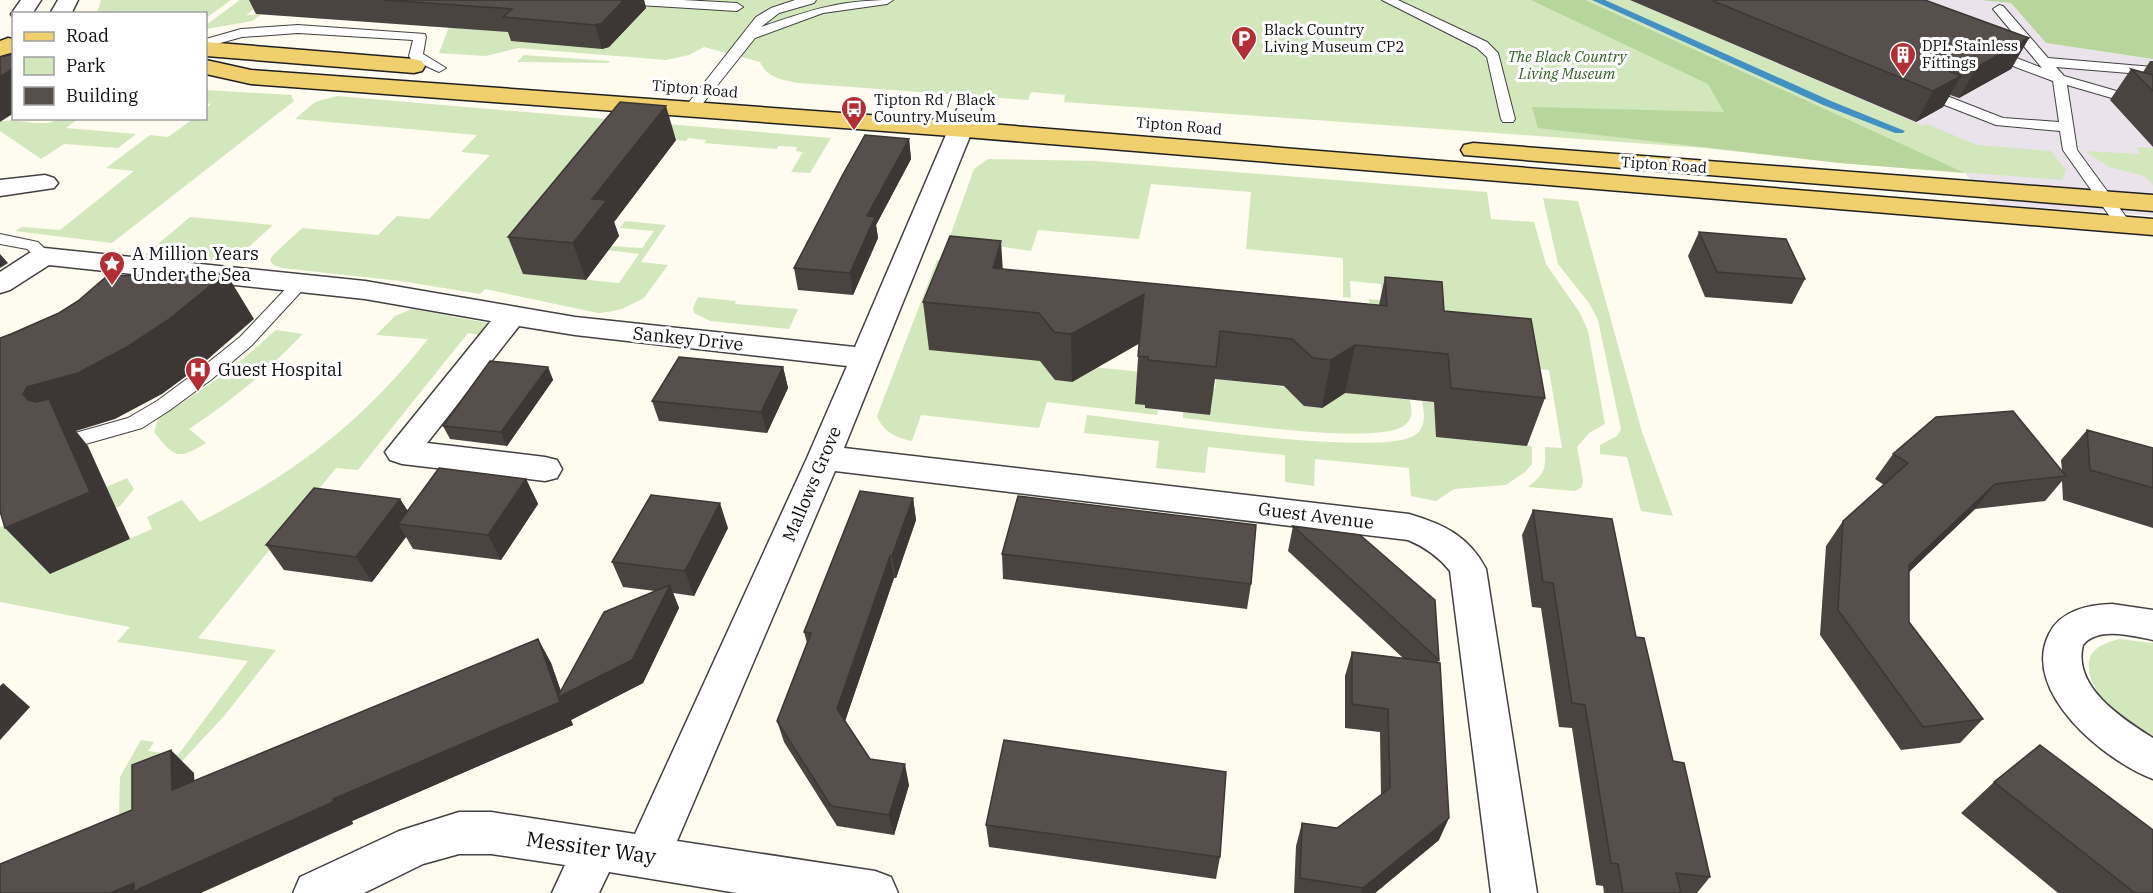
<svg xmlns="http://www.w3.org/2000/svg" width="2153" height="893" viewBox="0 0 2153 893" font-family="'IBM Plex Serif',serif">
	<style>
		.industrial { fill: #ebe3ec }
		.green { fill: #d2e7bb }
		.forest { fill: #b6d69b }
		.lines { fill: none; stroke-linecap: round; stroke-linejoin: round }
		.stream { fill: #4291c5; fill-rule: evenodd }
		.lane-casing { stroke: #414141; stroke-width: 2 }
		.street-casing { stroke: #414141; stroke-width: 3 }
		.primary-casing { stroke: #1f1f1f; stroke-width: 3 }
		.lane { fill: #fff; fill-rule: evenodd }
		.street { fill: #fff; fill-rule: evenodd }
		.primary { fill: #f0d06d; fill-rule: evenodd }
		.wall { fill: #4a4440 }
		.shaded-wall { fill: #3c3734 }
		.building { fill: #564f4b; stroke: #3c3734; stroke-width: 1.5 }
		.labels { text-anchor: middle; stroke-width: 6; stroke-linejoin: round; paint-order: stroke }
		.far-poi-label { font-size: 15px; fill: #0e0e0e; stroke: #fff; text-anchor: start }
		.far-park-label { font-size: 15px; font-style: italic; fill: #2f6222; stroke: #fff }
		.far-street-label { font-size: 15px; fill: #0e0e0e; stroke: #fff }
		.poi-label { font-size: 18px; fill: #0e0e0e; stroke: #fff; text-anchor: start }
		.street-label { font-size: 18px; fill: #0e0e0e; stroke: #fff }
		.near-street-label { font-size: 21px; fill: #0e0e0e; stroke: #fff }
	</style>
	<rect width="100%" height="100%" fill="#fefbef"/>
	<!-- industrial -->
	<path class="industrial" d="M1585,0h393l33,3 35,40 107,16v157l-162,-12 -26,-31z"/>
	<!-- green -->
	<path class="green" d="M101,0h130l-25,18v-4l-109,-1z
		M240,0h26l-20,15 16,-1 -10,7 -46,8v-4z
		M518,0h1112l293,126 4,-2 50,21 74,6 15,19 -4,10 -222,-17 -135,-15 -641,-46 1,-7 -34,-3 -3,8 -230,-17c-16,-3 -31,-5 -38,-21l-56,-15 -15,8 -23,5 -148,-12 -32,8 -47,-3 10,-26z
		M524,55l86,6 -2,2 -91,-1z
		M206,90l85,5 3,6 -182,142 -97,-12 7,-4 38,3 74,-59 -28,-3 44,-33 18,2 25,-18 13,-1v-9l5,-5 -5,-1z
		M337,96l494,42 -21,35 -19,-1 12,-20 -7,-1 1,-4 -18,-1 -2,3 -73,-6 2,-3 -18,-2 -2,3 -34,-3 -114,137 81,8 20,-29 -31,-4 3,-4 31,2 12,-17 -34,-3 5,-7 41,4 -25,37 27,3 -24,33 -22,11 -14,3 -10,1 -113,-24 -5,5 -79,-13 -119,-13 -9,-3 -3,-5 3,-5 29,-27 76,7 19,-19 32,3 61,-64 -29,-3 16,-17 -182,-16 20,-17z
		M58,119h20l-12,9 70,6 -18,14 -54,-4 -23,15 -41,-28v-9c19,-6 41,8 58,-3z
		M2136,147l17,1v37l-9,-9 -35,-9 -24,-16 56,3z
		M988,159l107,2 392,31 4,27 43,3 12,42 34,49 8,18 17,93 -16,9 -12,14 6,33 -1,7 -7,4 -47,-4c17,-13 18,-18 17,-40l17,1 -13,-78 -68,-6 -111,-58 -1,-7 13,1 -1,-16 -31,-3 1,17 -8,-1v-39l-97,-9 5,-57 -100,-8 -12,55 -101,-9 -7,21 -82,-12 25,-70z
		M1543,198l35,3 64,231 31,84 -32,-5 -14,-54 -27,-3v-9l17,-9 4,-7 -23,-109 -9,-17 -31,-39z
		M190,217l11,1 72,7 -32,29 -19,8 -77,-7z
		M937,260l24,2 91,100 3,18 16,2 11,-6 2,-10 57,6 5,36 12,2 -1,5 -110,-13 -8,26 -118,-13 -9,26c-15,-3 -29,-9 -35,-25z
		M698,297l38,4 -1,3 63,5 -9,20 -79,-8 -16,-8 -1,-5z
		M412,309l75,14 -8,12 -11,-2 -110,137 -22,-2 -138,170 78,12 -51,65 -68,73v13l-38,15 1,-39 21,-37 13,2 -6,9 30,4 70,-94 -131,-19 13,-15 -130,-25v-75l65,-22 62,-27 7,11 -14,17 -80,34 10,34 102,-45 -5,-12 35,-17 18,22c95,-49 162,-99 228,-183l-52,-4 19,-19z
		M276,330l27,4c-35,36 -71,67 -114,95l17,14c-29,18 -32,14 -52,-11l4,-13 71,-48z
		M1216,379l81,9 7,18 17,2 10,-6v-11l79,9c1,9 4,18 -5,25 -25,21 -183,-3 -222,-7v-6l27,3 -7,-19 12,-8z
		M1422,401l12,1 3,35 95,9v18l-7,8 -19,13 -52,4 -18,12 -25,-5 -2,-28 -94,-9 -1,27 -29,-4v-27l-77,-8 -3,26 -49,-5 3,-27 -75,-8 3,-18c53,6 295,44 328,20 12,-8 9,-23 7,-34z
		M2119,639l34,4v97c-13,-9 -27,-17 -38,-27 -13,-11 -33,-40 -24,-58 6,-10 18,-13 28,-16z"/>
	<!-- forest -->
	<path class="forest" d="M1531,0h54l380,173 -125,-10 -302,-35 -6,-21 192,5 -16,-28z
		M1979,0h174v59l-107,-16 -35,-40z"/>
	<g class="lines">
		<!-- stream -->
		<path class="stream" d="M1592,0h13l226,101 74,30 -2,2h-8l-72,-28z"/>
		<defs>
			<path id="lane" d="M617,0h66l54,3 6,4 -6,4 -114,-7z
				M795,0h21l-2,3 -35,10 -18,14c49,-17 79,-27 132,-27l-6,4 -64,9 -68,25 -59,74h-10l-2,-3 2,-3 70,-89 15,-9z
				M1382,0h16l89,42 11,11 17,66 -2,3h-10l-2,-3 -14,-62 -10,-9z
				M1999,5l4,1 45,52 105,9v8l-97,-8 8,9 77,22 2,3 -7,4 -69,-20 10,65 55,75 -2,3h-12l-55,-78 -3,-19 -64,-6 -77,-30 -2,-3 7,-4 5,1 74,29 56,4 -6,-41 -67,-25 -2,-3 7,-4 5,1 46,18 -49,-59z
				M298,25l127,9 1,3 -3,17 23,14 -7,4 -28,-13 -2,-3 4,-16 -115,-7 -56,4 -36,10v-8l35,-10z
				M0,234l38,8 14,14 -8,5 -6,-2 -11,-10 -27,-5z
				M301,278l6,1 2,4 -57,62 -40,34 -42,31 -28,18 -67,19 -7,-2 -3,-5 3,-5 60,-17 29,-17 42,-31 41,-33 55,-58z"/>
			<path id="street" d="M21,0h20l-9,14h-18v4l-3,-4z
				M58,0h20l-7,14h-21z
				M969,102l8,2 4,5 -137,339 565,66c34,10 60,22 77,55l51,324h-46l-41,-322c-11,-14 -25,-24 -42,-31l-573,-69 -158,370 198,30 16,6 7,16h-161l-128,-21 -10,21h-47l13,-28 -74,-11h-32l-36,10 -59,29h-71l7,-16 99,-46 60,-19h32l144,22 172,-376 40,-92 -272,-31 -56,-9 -92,117 118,14 12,3 5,9 -5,9 -12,3 -143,-17 -12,-4 -5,-8 106,-131 -126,-22 -316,-34 -39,25 -10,3v-21l34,-22 10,-2 321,33 210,36 280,30 102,-238 4,-5z
				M45,175l9,3 4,5 -4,5 -54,8v-16z
				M2112,604l41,6v30c-20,-4 -55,-14 -70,5 -11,42 40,74 70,93v41c-48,-18 -133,-87 -104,-145 12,-24 39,-29 63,-30z"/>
			<path id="primary" d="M8,38l6,1v13l-14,4v-15z
				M206,42l208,17 8,2 3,5 -3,5 -8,2 -208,-17z
				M206,60l45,10 714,52 1188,97v16l-1188,-98 -714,-53 -45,-10z
				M1473,143l680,52v16l-689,-56 -3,-5 3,-5z"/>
		</defs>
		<!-- lane casing -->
		<use href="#lane" class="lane-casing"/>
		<!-- street casing -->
		<use href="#street" class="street-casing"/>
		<!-- primary casing -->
		<use href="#primary" class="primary-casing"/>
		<!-- lane -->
		<use href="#lane" class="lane"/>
		<!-- street -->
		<use href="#street" class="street"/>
		<!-- primary -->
		<use href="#primary" class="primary"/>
	</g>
	<!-- wall -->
	<path class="wall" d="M249,0h395l2,8 -37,39 -7,2 -91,-8 -3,-9 -252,-18z
		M1630,0h295l104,38 -18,31 -52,29 -9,-3 -7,12 -27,15z
		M2150,61h3v86l-43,-47 21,-31 12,3z
		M909,139l2,20 -35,66 2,13 -25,57 -55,-5 -4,-22z
		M676,140l-62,82 5,14 -33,44 -63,-6 -15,-37z
		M1699,232l106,47 -13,25 -87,-7 -17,-41z
		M1002,269l377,36 6,-28 59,34 101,87 -18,48 -91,-9 -2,-35 -89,-9 -23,15 -18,-2 -20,-20 -69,-7 -5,36 -65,-7v-3l-10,-1 4,-61 -67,39 -17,-2 -15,-19 -111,-11 -6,-48z
		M548,367l5,13 -46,66 -57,-7 -7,-13z
		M783,367l5,21 -21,45 -108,-12 -7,-20z
		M2087,430l66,18v80l-90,-28 -1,-19 -17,20 -70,8 -66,63v50l74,97 -23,24 -59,7 -81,-115 6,-89 17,-25 41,-36 -9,-6 18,-25 169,16 -1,-10z
		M526,479l12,25 -37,56 -88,-11 -7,-12 -34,45 -88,-12 -18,-25 134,-46 8,12z
		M913,498l3,22 -20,58h-2l-49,143 25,38 39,26 -15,50 -57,-9 -53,-84 -7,-21 30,-78 -3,-11z
		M1533,510l103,127 37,124 37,116 -13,16h-93l-1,-7 -7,-1 -24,-157 -13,-1 -18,-119 -9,-1 -10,-72z
		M1293,526l146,134 -1,3 1,177 -64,53h-81l2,-47 6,-23 35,5 44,-33 -1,-63 -35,-4v-52l7,-24 51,6 -115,-107z
		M728,528l-34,68 -21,-3 6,15 -36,75 -72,37 2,5 -221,96 1,3 -221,-14 62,-37v8l344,-142 13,24 10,28 94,-100 -32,-4 -11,-25z
		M1002,554l249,30 -4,25 -244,-30z
		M1994,782l159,111h-95l-97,-80z
		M986,825l234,32 -4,22 -227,-32z"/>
	<!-- shaded-wall -->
	<path class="shaded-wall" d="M624,0h20l2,8 -37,39 -7,2 -7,-24z
		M2029,38l-18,31 -52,29 18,-31z
		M1940,55l-17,31 9,-26z
		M14,68v45l-14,9v-45z
		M1961,76l-18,31 -27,15 17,-31z
		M666,106l10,34 -62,82 5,14 -33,44 -13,-37 19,-44z
		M909,139l2,20 -35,66 2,13 -25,57 -3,-22 17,-57z
		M1001,241l3,47 -11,-20z
		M0,254l8,9 -8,5z
		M226,273l28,46 -54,47 -38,28 -47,25 -39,12 12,15 42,93 -80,35 -45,-46 23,-128 -5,-6 4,-7z
		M1144,294l-2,48 -70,40 -1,-48z
		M1355,345l-10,48 -23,15 9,-48z
		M548,367l5,13 -46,66 -6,-14z
		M783,367l5,21 -21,45 -6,-21z
		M526,479l12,25 -37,56 -13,-25z
		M1995,484l-20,25 -85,81 19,-25z
		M913,498l3,22 -20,58 -4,-22z
		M400,499l15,25h-17l8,13 -34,45 -16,-25z
		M720,503l8,25 -34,68 -9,-25z
		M890,556l4,22 -52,152 -5,-21z
		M670,585l9,23 -36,75 -72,37 2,5 -221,96 1,3 -152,69h-91l223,-94 205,-160 13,24 11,32z
		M3,683l27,24 -30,33v-54z
		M171,750l23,23 2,39 -24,-22z
		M905,764l4,21 -15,50 -5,-20z
		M1449,818l-10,22 -64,53h-14l2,-5z"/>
	<!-- building -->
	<path class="building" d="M383,0h241l-22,23 -7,2 -92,-8 9,-8z
		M1711,0h214l104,38 -52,29 -37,-12 -8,5 2,5 27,11 -28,15z
		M14,54v14l-14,9v-20z
		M2131,69l22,6v16z
		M620,102l46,4 -74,93 15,1 -34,43 -65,-6z
		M865,135l44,4 -42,77 8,1 -25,56 -56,-5 48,-92z
		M1699,232l87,7 19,40 -88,-7z
		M950,236l51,5 -8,27 394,38 -2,-29 57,5 2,29 87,8 14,79 -94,-10 -3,-34 -93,-9 -24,15 -18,-2 -21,-19 -72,-8 -4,36 -68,-7v-3l-10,-1 6,-62 -73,40 -17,-2 -15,-19 -116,-11z
		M226,273l-58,47 -41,27 -49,26 -51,14 -4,7 5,6 8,2 13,-3 41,93 -85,36 -5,-17v-173l11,-4 48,-21 19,-12 29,-25z
		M679,357l104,10 -22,45 -109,-11z
		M490,361l58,6 -47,65 -58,-6z
		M2013,411l53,65 -71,8 -86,81v57l74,97 -60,8 -85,-117 5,-89 65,-58 -15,-9 43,-37z
		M2087,430l66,18v40l-63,-18z
		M439,468l87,11 -38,56 -90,-11z
		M314,488l86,11 -44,58 -90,-12z
		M860,491l53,7 -21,58h-2l-53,153 33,50 35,5 -16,51 -58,-9 -54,-85 34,-88 -7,-1z
		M651,495l69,8 -35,68 -73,-9z
		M1018,496l238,29 -5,59 -249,-30z
		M1533,510l79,9 24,118 8,1 29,123 11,2 26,114 -34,-4 5,20h-58l-5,-29 -7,-1 -26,-158 -13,-2 -19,-120 -10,-1z
		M1293,526l67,9 75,65 4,60z
		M670,585l-38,75 -74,37 2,5 -227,97v3l-199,89v-8l-24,10h-110v-29l132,-54v-45l39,-15 1,40 366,-151 20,57 46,-84z
		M1352,652l88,11 9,155 -86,70 -63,-10 2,-55 35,5 53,-40 -2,-79 -36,-5z
		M1004,740l222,32 -6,85 -234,-32z
		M2040,745l113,85v63h-18l-141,-111z"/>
	<!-- icons -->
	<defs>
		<symbol id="parking-pin" viewBox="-11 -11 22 30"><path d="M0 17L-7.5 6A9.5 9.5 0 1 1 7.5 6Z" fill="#b52e35" stroke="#fff"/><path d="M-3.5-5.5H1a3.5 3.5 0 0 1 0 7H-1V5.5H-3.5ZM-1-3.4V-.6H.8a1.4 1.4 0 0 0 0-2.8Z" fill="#fff"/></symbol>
		<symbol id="building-pin" viewBox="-11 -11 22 30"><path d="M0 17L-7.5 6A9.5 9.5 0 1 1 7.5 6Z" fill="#b52e35" stroke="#fff"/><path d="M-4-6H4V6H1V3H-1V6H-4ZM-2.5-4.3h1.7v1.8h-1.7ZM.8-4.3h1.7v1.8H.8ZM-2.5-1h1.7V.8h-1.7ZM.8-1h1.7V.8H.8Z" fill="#fff"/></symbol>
		<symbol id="bus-pin" viewBox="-11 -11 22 30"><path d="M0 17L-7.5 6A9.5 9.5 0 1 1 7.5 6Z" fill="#b52e35" stroke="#fff"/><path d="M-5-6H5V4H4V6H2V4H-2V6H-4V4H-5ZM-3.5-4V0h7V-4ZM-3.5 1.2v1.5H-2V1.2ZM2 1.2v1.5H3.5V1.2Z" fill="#fff"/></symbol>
		<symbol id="sight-pin" viewBox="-11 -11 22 30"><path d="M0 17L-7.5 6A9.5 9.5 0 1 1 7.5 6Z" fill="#b52e35" stroke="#fff"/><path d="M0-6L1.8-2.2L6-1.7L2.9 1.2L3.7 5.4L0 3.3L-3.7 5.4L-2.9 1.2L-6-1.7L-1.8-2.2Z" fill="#fff"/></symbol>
		<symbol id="hospital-pin" viewBox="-11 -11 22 30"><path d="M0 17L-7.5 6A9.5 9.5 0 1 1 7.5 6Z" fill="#b52e35" stroke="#fff"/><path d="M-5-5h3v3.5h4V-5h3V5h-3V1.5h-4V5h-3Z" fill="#fff"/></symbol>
	</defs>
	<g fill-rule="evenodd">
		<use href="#parking-pin" x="1229" y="24" width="30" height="40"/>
		<use href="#building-pin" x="1888" y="40" width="30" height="40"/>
		<use href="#bus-pin" x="839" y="94" width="30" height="40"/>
		<use href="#sight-pin" x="97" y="249" width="30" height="40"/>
		<use href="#hospital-pin" x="183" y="355" width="30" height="40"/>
	</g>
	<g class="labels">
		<!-- far-poi labels -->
		<g class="far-poi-label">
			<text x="1264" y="35">Black Country<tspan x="1264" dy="17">Living Museum CP2</tspan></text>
			<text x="1922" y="51">DPL Stainless<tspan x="1922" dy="17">Fittings</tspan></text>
			<text x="874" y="105">Tipton Rd / Black<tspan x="874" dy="17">Country Museum</tspan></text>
		</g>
		<!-- far-park labels -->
		<g class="far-park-label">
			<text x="1567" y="62">The Black Country<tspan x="1567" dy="17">Living Museum</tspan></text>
		</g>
		<!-- far-street labels -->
		<g class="far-street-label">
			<text transform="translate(695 89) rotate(5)" y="5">Tipton Road</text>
			<text transform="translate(1179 126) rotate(5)" y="5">Tipton Road</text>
			<text transform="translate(1664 165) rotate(4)" y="5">Tipton Road</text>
		</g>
		<!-- poi labels -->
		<g class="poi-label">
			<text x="132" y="260">A Million Years<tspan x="132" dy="21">Under the Sea</tspan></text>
			<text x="218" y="376">Guest Hospital</text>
		</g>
		<!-- street labels -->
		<g class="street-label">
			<text transform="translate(688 339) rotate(6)" y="6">Sankey Drive</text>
			<text transform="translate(812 484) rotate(-67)" y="6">Mallows Grove</text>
			<text transform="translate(1316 516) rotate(7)" y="6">Guest Avenue</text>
		</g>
		<!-- near-street labels -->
		<g class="near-street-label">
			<text transform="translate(591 848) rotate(8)" y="7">Messiter Way</text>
		</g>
	</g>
	<!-- legend -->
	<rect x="12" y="12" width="195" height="108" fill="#ffffff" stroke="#9f9f9f" stroke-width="1.5"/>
	<rect x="24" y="32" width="30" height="9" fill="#f0d06d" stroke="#9f9f9f" stroke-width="1.5"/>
	<text x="66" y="42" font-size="18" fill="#0e0e0e">Road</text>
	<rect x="24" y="57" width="30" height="18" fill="#d2e7bb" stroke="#9f9f9f" stroke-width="1.5"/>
	<text x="66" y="72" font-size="18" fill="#0e0e0e">Park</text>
	<rect x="24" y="87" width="30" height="18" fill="#564f4b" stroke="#9f9f9f" stroke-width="1.5"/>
	<text x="66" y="102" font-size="18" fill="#0e0e0e">Building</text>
</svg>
